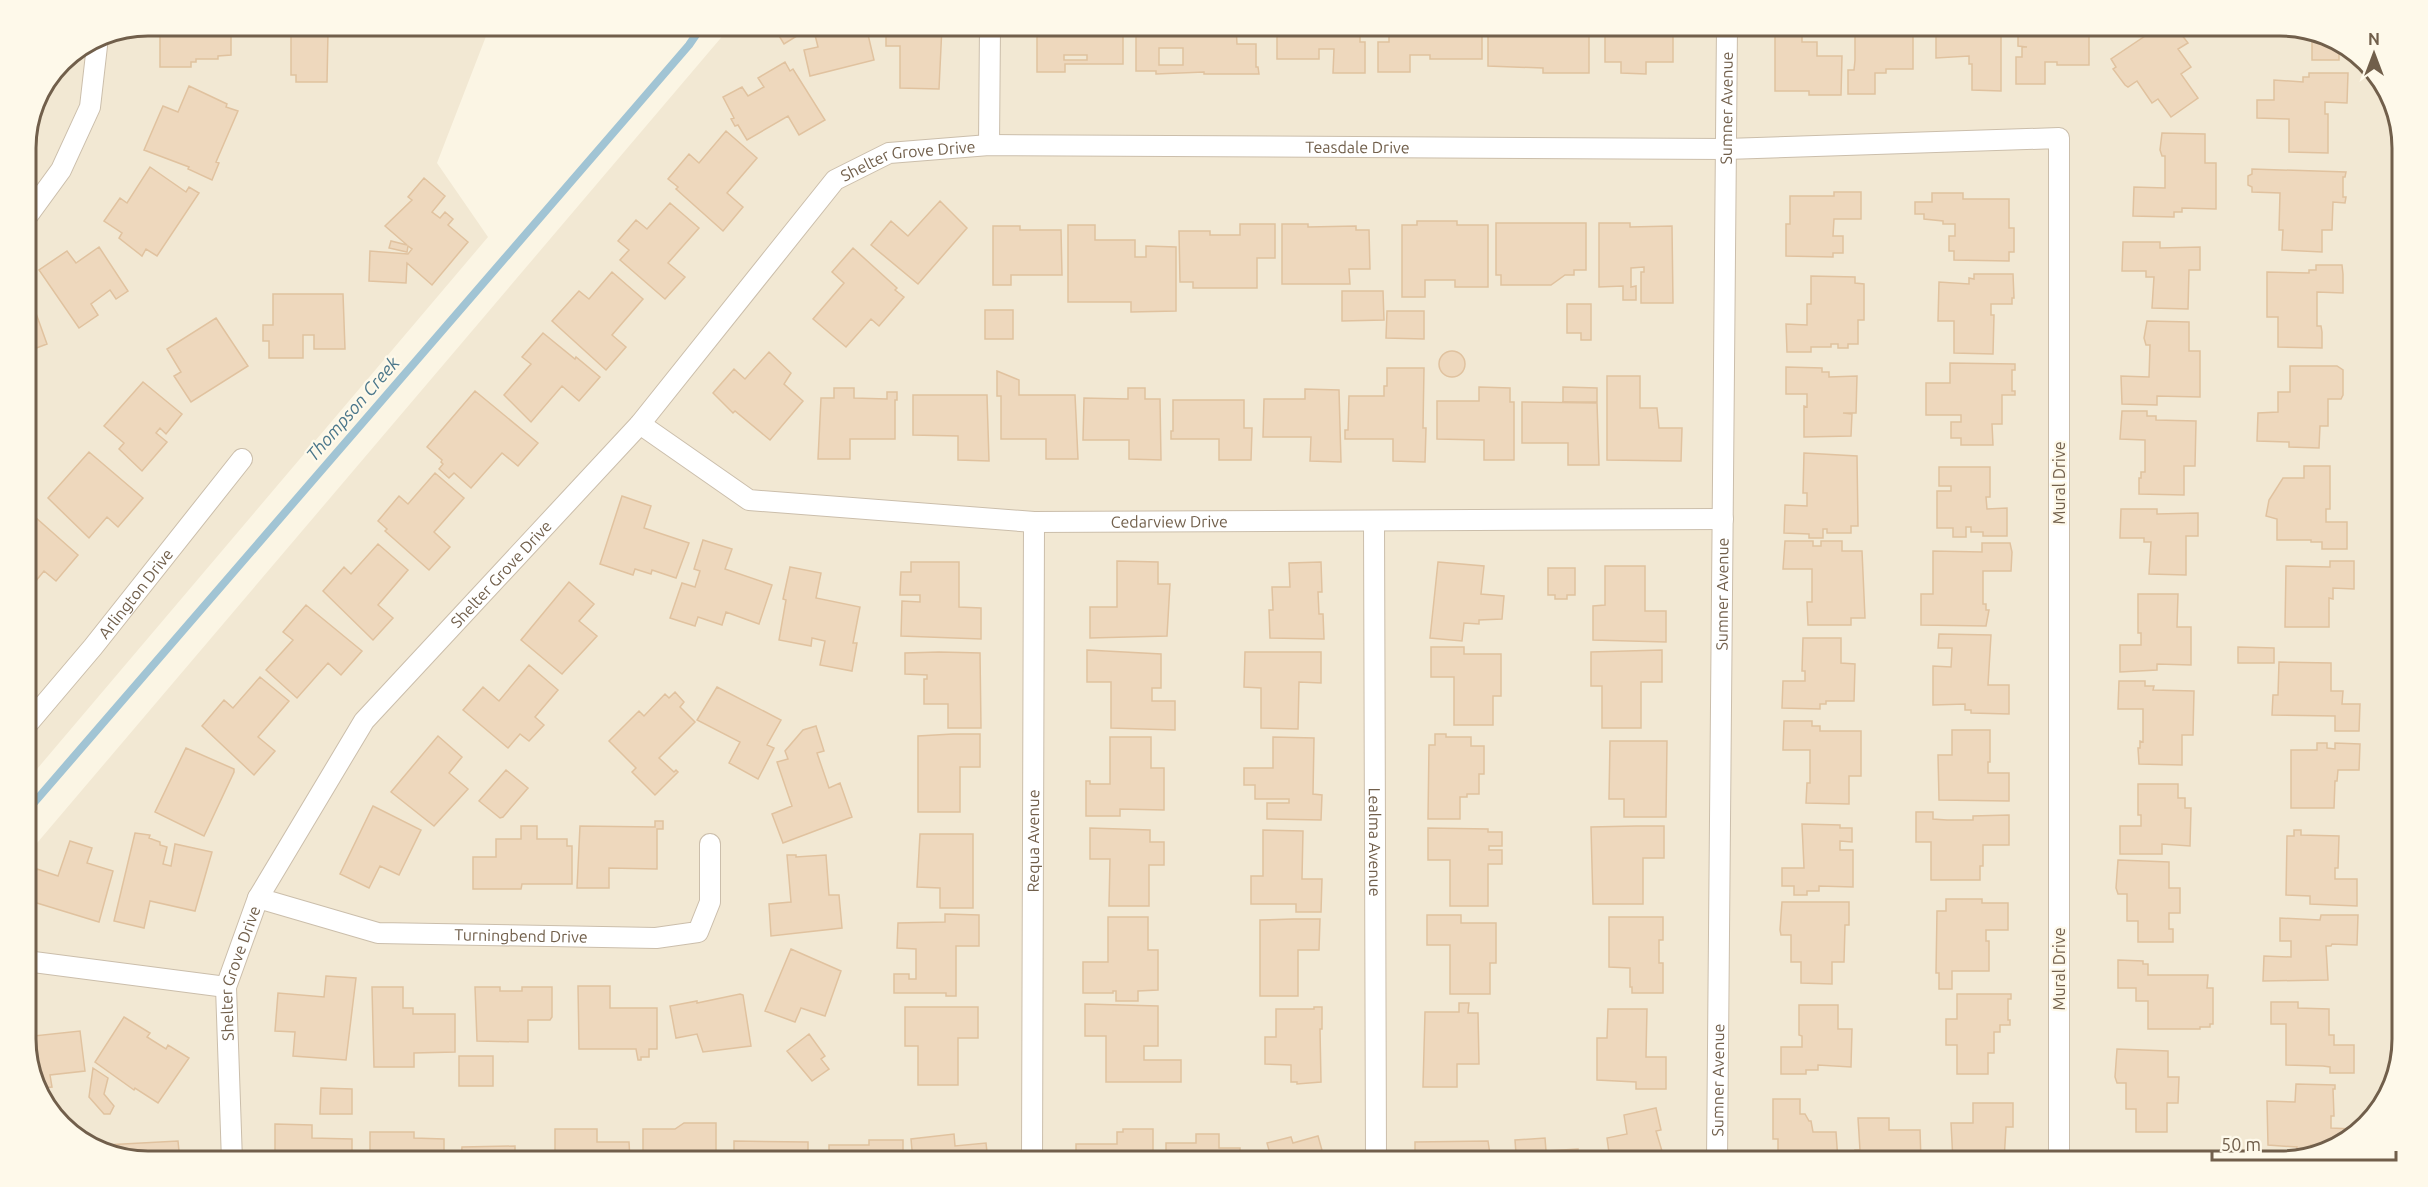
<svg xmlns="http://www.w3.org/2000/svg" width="2428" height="1187" viewBox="0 0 2428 1187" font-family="Ubuntu,sans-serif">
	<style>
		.residential { fill: #f2e8d3 }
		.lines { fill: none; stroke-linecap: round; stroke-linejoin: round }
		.stream { stroke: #a1c4d4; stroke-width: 8 }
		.building { fill: #eed8bd; stroke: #e0c29f; stroke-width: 1.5; fill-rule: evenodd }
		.street-casing { stroke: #cbbeab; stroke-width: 22 }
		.street { stroke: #fff; stroke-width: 20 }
		.labels { text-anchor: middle; stroke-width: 4.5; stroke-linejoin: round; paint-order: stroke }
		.street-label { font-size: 16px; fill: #715f4b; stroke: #fef9ea }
		.water-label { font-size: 18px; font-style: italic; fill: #4a768a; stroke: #fef9ea }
		.rim { fill: none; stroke: #715f4b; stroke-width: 3 }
	</style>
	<rect width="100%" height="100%" fill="#fbf5e4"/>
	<!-- residential -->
	<path class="residential" d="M147,26h343l-53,137 51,74 -462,545v-642l9,-40 26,-39 40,-26z
		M731,26h1549l54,12 48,41 20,61v899l-12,54 -42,48 -67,20h-2133l-54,-12 -48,-41 -20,-60v-192z"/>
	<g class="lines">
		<!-- stream -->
		<path class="stream" d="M26,812l607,-702 56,-65 13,-19"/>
	</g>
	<!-- building -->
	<path class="building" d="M174,26h44v5h13v24l-13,1v3h-22v3h-5v5h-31v-37h15z
		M773,26h29l3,5 -21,13z
		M833,26h33l8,34 -64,16 -6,-26 14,-3 -3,-12 19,-4z
		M886,26h56l-3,63 -39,-1v-42h-14z
		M1033,26h90v38h-58v8h-28v-46zM1064,55h23v5h-23z
		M1136,26h100l1,18h19v23h2l1,7h-55v-2l-48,2v-3h-20zM1159,48h24v17h-24z
		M1277,26h83v16h5v31h-32l1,-24h-15v10h-42z
		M1389,26h39v5h25v-5h29v33h-52v-4h-20v17h-32v-30h11z
		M1502,26h87v47h-46v-5l-55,-2v-33h14z
		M1605,26h68v36h-27v12l-25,-1v-11h-16z
		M1775,26h27v16h15v14h25l-1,39h-32v-4h-34z
		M1855,26h58v43h-27v4h-11v21h-27v-24h6l1,-10z
		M1936,26h65v65l-29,-1v-26h-3v-8l-33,2z
		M2027,26h62v39h-32v-3h-12v22h-29v-27h6v-10h5l-9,-1v-17h9z
		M2160,26h15l13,17 -10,6 13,18 -10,7 17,24 -27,19 -13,-18 -6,4 -15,-22 -9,6 -3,-2 -12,-16 3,-2 -5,-8z
		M2295,29l39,9 5,4v18h-27v-22h-5v-3h-12z
		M291,32h37l-1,50h-31v-7h-5z
		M785,62l5,9 3,-2 32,51 -26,15 -11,-19 -41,24 -9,-15 -3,1 -4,-7 3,-1 -11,-21 19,-10 6,9 16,-9 -6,-9z
		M2309,73h39l-1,30 -22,-1v12h3v39l-39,-1v-33l-32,-1v-18h17v-20l29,2v-5h6z
		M189,86l38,18 -1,3 12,4 -22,51 3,1 -7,17 -24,-11 1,-2 -45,-17 19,-44 15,6z
		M726,131l31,27 -30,35 16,14 -20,24 -47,-42 2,-2 -10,-8 21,-25 10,9z
		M2162,133l43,1v29h11v46l-34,-1v4h-8v5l-41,-1 1,-29 31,1v-32h-3l-2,-6z
		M150,167l36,25 3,-5 10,6 -42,63 -11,-7 -4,7 -23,-18 3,-5 -18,-12 16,-23 7,5z
		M2252,169l94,3 -1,5h-2v20h3l-1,6 -12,-1 -1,28h-10v22l-40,-2 1,-20h-4l1,-37 -28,-1v-5l-4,-2v-9l4,-2z
		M424,178l21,18 -13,16 8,6 5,-6 8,7 -5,6 20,17 -36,43 -25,-22 -1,20 -37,-2 1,-30 38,3 4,-5 -4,-3 -1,6 -18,-4 2,-7 16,4 -22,-19 27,-26 -4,-3z
		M1834,192h27v27h-27l-1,17h10v17h-10v4l-47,-1v-32h4v-28h44z
		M1932,193h31v6h46v29h5v24h-5v9l-55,-1v-9h-5v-15h6v-12h-12v-3l-19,-2v-5h-9v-12h17z
		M940,201l27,27 -49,56 -47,-39 20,-24 17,15z
		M670,203l29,25 -31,35 17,14 -20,22 -45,-39 9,-10 -11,-9 18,-21 11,9z
		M1417,221h40v4h31v62h-33v-7h-30v17h-23v-72h15z
		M1496,223h90v47h-12v5h-9l-14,10h-50v-10h-5z
		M1599,223h31v4l42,-1 1,77h-32v-31h3v-5l-13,1v19l5,-1v14h-13v-14l-24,1z
		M1240,224h35v34h-18v30h-64v-6h-13l-1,-51h31v4h30z
		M1282,224h26v3l48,-1v4h13l1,39h-21l1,15h-68z
		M1068,225h27v15h40v17h11v-11l30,1v64l-45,1v-10h-63z
		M993,226h27v4h41l1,45h-51v10h-18z
		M2123,242h37v6l40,-1v23h-11l-1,39 -36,-1 2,-31h-8v-6h-24z
		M99,247l29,44 -12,8 -6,-9 -19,14 7,11 -19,13 -40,-58 28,-19 9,12z
		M853,248l44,40 -2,2 9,7 -25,29 -8,-7 -25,28 -33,-28 31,-36 -12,-11z
		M2316,265h26l1,9v19l-26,-1v34h4l1,6v16l-44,-1v-30h-11v-45l42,1v-3h7z
		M612,272l31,27 -31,36 14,12 -20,23 -54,-49 27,-30 10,8z
		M1974,274h39l1,24h-2v6h-21v11h3l-1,39 -39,-1v-32h-16l1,-39 30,2v-6l5,1z
		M1811,276l44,1v6l9,1v36h-6v24h-10v4h-10v-4h-7v3h-20v5h-24l-1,-28 21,1v-21h4z
		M1342,291h41l1,29 -42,1z
		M273,294h70l2,55h-31v-14h-11v23h-34v-17h-6v-16h10z
		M1567,304h24v36h-10v-7h-14z
		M33,305l14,39 -21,8v-44z
		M985,310h28v29h-28z
		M1387,311h37v28l-38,-1z
		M216,318l32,48 -57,36 -17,-26 7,-4 -14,-23z
		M2147,321l42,1v29h11v46l-43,-1v9l-35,-1 -1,-28 28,1 1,-32h-4l-2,-7z
		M543,333l32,26 1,-2 24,20 -21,24 -17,-15 -31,36 -27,-27 27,-31 -9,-7z
		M1439 364a13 13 0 1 1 26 0a13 13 0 1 1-26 0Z
		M769,352l22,21 -7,11 19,17 -33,39 -35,-29 -2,2 -20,-20 21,-24 11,10z
		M1950,363l65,1v6h-3v21h3v4h-13v29h-10l1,21h-32v-7h-10v-16h10v-7h-35v-32h24z
		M2290,366h47l6,4v25l-2,4h-13v27h-8l-1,22 -30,-1v-5l-32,-1 1,-28 20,-1v-20h12z
		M1786,367l36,1v4h7v5l28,-1 -1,37h-13l9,1 -1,22 -47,1v-31l3,1v-13h-21z
		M1387,368h37l-1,60h3l-1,34 -32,-1v-22h-48v-9h3l1,-34h35v-10h3z
		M997,371l22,9v15h56l3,64h-32v-20h-45v-43h-4z
		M1607,376h33v32h17l2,20h23l-1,33 -74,-1z
		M143,382l39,32 -16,20 -6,-6 -4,5 11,9 -25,29 -23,-22 5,-6 -20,-17z
		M1479,387l31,1v14h4v58h-30v-20l-47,-1v-38h42z
		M1563,387l34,1v14h-34z
		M834,388h20v10l33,1v-7h10v8h-2v39h-45v20h-32l3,-61h13z
		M1128,388h17v11h15l1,61 -32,-1v-19h-46l1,-42 44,1z
		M1305,389l34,1 2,72 -31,-1 1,-24h-48l1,-38h41z
		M475,391l63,52 -20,23 -16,-13 -31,35 -17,-15 -5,5 -10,-9 4,-5 -2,-2 1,-2 -15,-13z
		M913,395h74l2,66 -31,-1v-24l-45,-1z
		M1173,400h71v28h8l-1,32h-32v-21h-48v-8h2z
		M1522,402l75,1 2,62h-31v-22h-46z
		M2122,411h25v5h9v4l40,1 -1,45h-11v29l-45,-1v-16h2v-6h4v-32l-25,-1z
		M89,452l54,46 -25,29 -11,-10 -18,21 -41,-40z
		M1804,453l53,3 1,70h-7v7h-24v-4h-4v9h-14v-4l-25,-1 1,-28 22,1v-13h-4z
		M2304,466h26v43h-4v13h21v27h-25v-7h-11v-2h-34v-21l-11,-3 3,-16 14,-22h21z
		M1939,467h51v30h-4l1,12 20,-1v28h-24v-4h-12v-5h-5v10h-13v-9h-16v-37h14v-5h-12z
		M435,473l29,25 -30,34 16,15 -21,23 -44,-39 2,-2 -9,-8 21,-25 9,8z
		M622,496l29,10 -7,22 45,15 -13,35 -24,-8 -1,4 -16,-5 -2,6 -33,-11z
		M26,509l52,46 -22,26 -12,-10 -18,22z
		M2121,509h36v5l41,-1v23h-12v39l-37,-1 2,-32h-7v-4h-24z
		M703,540l29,9 -7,20 47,16 -13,39 -33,-12 -4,13 -24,-8 -3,9 -25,-8 12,-35 13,4 5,-16 -6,-2z
		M1785,541h28v5h8v-5h21v10h20l3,67h-14v7h-43l-1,-23h5v-33h-29z
		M1982,543h28l2,9 -1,19h-28v33h3v6h3l-3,16 -65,-1v-31h12v-43l49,1z
		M378,544l30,26 -30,35 15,13 -20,22 -50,-49 21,-24 7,7z
		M1117,561l41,1v22h12l-3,52 -77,2v-31h27z
		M2330,561h24v28l-21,-1v11l-4,-1v29h-44l1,-61 44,1z
		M911,562h48v45l22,1v31l-80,-3 1,-35 18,1v-7h-20l1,-23h10z
		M1321,562l1,30h-4l1,22h4l1,25 -54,-1 -1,-28h4l-1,-23h18l-1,-24z
		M1438,562l46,4 -3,28 23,2 -2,23 -23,1v4l-15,-1 -2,18 -32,-3z
		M1605,566h40v45h21v31l-73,-2v-34l12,-1z
		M790,567l31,6 -5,25 44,9 -7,36h4l-5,28 -32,-6 5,-24 -13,-3 -1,8 -32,-6 7,-40 -3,-1z
		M1548,568h27v27h-8v4h-12v-4h-7z
		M569,582l25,22 -15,17 18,15 -35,38 -41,-34z
		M2138,594h40l-1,33h14v38l-34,-1v6l-37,2v-27h21v-12h-3z
		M306,605l56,46 -21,24 -13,-12 -31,35 -31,-28 27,-30 -10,-8z
		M1939,634l52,1 -3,50h21v29l-38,-1v-3h-6v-6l-32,1v-39l18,1 1,-19h-14z
		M1803,638h38v25l14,1 -1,37h-28v3h-6v5l-38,-1 1,-27h22v-10h-3z
		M1431,647h33v7h37v42h-8v29h-39v-48h-23z
		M2238,647l36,1v15h-36z
		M1087,650l74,4v34h-9v13h23v29l-64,-2v-46h-24z
		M1662,650v32h-21v46h-39v-42h-11v-34z
		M939,652l41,1 1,75h-33v-24h-24v-25h3v-4l-22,-1v-21z
		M1245,652h76v31l-22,-1 -1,47 -37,-1v-40l-17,-1z
		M2279,662l52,1v28h12l-1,13h18l-1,27h-24v-15l-63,-1 1,-20h5z
		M529,665l29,25 -23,27 9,8 -15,16 -9,-7 -12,14 -45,-38 20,-23 16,14z
		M260,677l29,24 -31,36 17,14 -21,24 -52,-49 22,-26 9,8z
		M2119,681h26v5h9l-1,4 41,1 -1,44h-11v30l-43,-1 -1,-16h2v-7l3,1v-33h-25z
		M717,687l64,33 -14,25 7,3 -16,31 -29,-16 11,-21 -43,-22z
		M675,692l9,10 -4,5 15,15 -36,36 15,14 2,-2 2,2 -23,23 -23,-23 4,-4 -27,-27 30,-30 5,5 21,-22 4,4z
		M1784,721h28v5h8v5h41v45h-12v28l-43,-1 1,-20h3v-33h-27z
		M816,726l8,25 -7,2 12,35 11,-5 12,34 -69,26 -11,-29 20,-8 -15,-44 11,-3 -3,-8 18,-21z
		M1952,730h38v32h-2v11h21v28l-70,-1 -1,-45h14z
		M953,734h27v33h-20v45h-42v-76z
		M1435,734h11v3h25v9h13v28h-5v20h-12v3h-7v22h-32l1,-74h6z
		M438,736l24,21 -13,16 19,16 -34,37 -43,-34z
		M1110,737h41v31h13v42l-44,-1v7h-34v-35h4v3h20z
		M1273,737l41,1 -1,56 9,1 -1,25 -54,-1v-16h22v-4h-34v-14h-11v-17h29z
		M1610,741h57l-1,76h-42v-18h-15z
		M2317,743h10v5l8,1v-6l25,1 -1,26h-21l-1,11h-2l-1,27h-43v-58h26z
		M186,748l48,21v3l-30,64 -49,-24z
		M506,770l22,18 -25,29 -3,1 -21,-17z
		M2138,784h40v14h7v10h6l-1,38 -28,-2v10h-42v-28h21v-11h-3z
		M373,806l48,24 -22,45 -19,-9 -11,22 -29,-14z
		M1916,812h17v7l14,1h26v-4l36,-1v30h-26v21h-3v14h-49v-38h-15z
		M655,821h8v8h-6v40l-48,-1v20h-32l3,-62 75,1z
		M1802,824l38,1v3h12v14l-12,-1v9h13v37l-34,-1v5h-12v4h-13v-9h-12v-18h22z
		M521,826h16v13h30v7h5v38h-50l-1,5h-48v-32h23v-18h25z
		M1636,826h28v32h-21v46h-50l-2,-77z
		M1090,828l60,2v12h14v23h-15v41h-40l1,-47h-20z
		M1428,828l60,1v3h14v14h-13v4h13v14h-14v42h-38v-46h-22z
		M1263,830l40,1 -1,48h20l-1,33h-25v-8h-45v-28h12z
		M2294,830h7v5l38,1 -1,32h-3v11h22v27l-47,-2v-8l-24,-1 1,-59h7z
		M135,833l15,2 -1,3 11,4v3l7,2 -4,17 8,2 4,-22 37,8 -17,59 -45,-10 -6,27 -30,-7z
		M920,834h53v74h-33v-20l-23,-1z
		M70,841l22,7 -5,15 26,8 -14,51 -72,-22 10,-31 21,7z
		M787,855h9v2l30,-2 3,40h10l3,33 -71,8 -2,-32 22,-2z
		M2118,860l51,2v26h11v25h-11v16h4v13h-35v-21h-11v-27h-9l-2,-6z
		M1946,899h36v4h26v27h-22v11h3v30h-37v18h-13v-16h-3l1,-62h9z
		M1782,902h67v23h-4l-1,37h-12v22l-31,-1v-21h-10v-27h-10l-1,-5z
		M945,914l34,1v31h-23v50h-10v-3h-52v-19h15v5h7v-30l-19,-1 1,-25 47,-1z
		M1427,915h34v8h35v40h-6v31h-40v-49h-23z
		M2321,915h37l-1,30 -25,-1 -1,2h-5l2,34 -65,1 1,-25 27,1v-16h-11v-23l40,2z
		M1108,917h40v33h10v40l-20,1v10h-22v-10h-3v2h-30v-31h25z
		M1609,917h54v23h-4v23h4v30h-31v-6h-2v-19l-21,-1z
		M1293,919h27l-1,31h-21v46h-38v-76z
		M791,949l50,22 -16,45 -24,-8 -6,14 -30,-11z
		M2118,960l25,1v3h5v11h60l-1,13h6v36h-3v3h-10v2h-52v-28h-12v-13h-18z
		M326,976l30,2 -10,82 -53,-4 2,-24 -20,-1 3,-38 46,4z
		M578,986h32v22h47v41h-8v8h-8v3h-3l-2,-11h-57z
		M372,987h31v21h10v6h42v38l-41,1v14h-40z
		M475,987h25v4h22v-4h30v30l-2,3h-22v22l-51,-1z
		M740,994l3,1 8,51 -48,6 -6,-18 -21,4 -6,-32 27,-5v2z
		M1957,994h54v5h-3v21h2v5h-10v7h-6v21h-6v21h-31v-29h-11v-26h11z
		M2271,1002h27v6l31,1v26h5v10h20v28h-24v-6l-7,-1 -37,-1v-41h-15z
		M1459,1003h10l-1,10h10l1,51h-22v23h-34l2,-75h34z
		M1085,1004l73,2v40h-14v14h37v22h-75v-46h-21z
		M1799,1005h39v24h14l-1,38 -33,-2v5h-12v4h-25v-27h21v-11l-3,-1z
		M905,1007h73v31h-20v47h-40v-39h-13z
		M1314,1007h8v22h-2l1,53 -24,2v-2h-6v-17l-26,-1v-27h11v-28h38z
		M1608,1009h39l-1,48h20v32h-30v-7l-39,-2v-42h10z
		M124,1017l26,16 -3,4 19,12 2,-4 21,13 -31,45 -23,-15 -1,2 -39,-28z
		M26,1018h6l2,18 46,-5 5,40 -35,4 2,12 -12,1 -14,-40z
		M809,1034l16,22 -4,3 8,10 -17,12 -25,-30z
		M2117,1049l51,2v26h11l-1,26h-11v29h-31v-23h-10v-26h-9l-2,-6z
		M459,1056h34v30h-34z
		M93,1068l15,10 -4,16 10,12 -4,8h-6l-15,-17z
		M2296,1084l39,1v4h-2l1,27h-3v12l22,1v6l-5,6 -31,10v-6h-6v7l-11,4h-4l1,-9 -29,-2 -1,-44 28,1z
		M321,1088l31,1v25h-32z
		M1773,1099h27v15h5l4,7h2l2,11h23l2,29h-60v-22h-5z
		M1973,1103h40v24h-7l-2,34h-51l-2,-38h22z
		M1656,1108l5,22 -5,1 9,30h-61l6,-1 -3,-22 20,-4 -3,-19z
		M1858,1118h31v12h31l1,31h-66v-11h5z
		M684,1123h32v38h-73v-32h32z
		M275,1124l37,1v13l40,1v22h-77z
		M555,1129h42v13h32l1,19h-75z
		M1123,1129h30v32h-77v-17h41v-12h6z
		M370,1132h44v6l30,1v22h-74z
		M954,1134l1,12 31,-3 2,18h-75l-2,-22z
		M1196,1134h23v14h21v13h-74v-18h30z
		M1318,1136l7,25h-53l-5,-18 24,-6 2,6z
		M1545,1138l1,13 32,-2v12h-66l-1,-3h4l-1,-4h2l-1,-14z
		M869,1140h34v21h-74v-16h40z
		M178,1141l2,20 -32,1 -44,-10 1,-7z
		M734,1141l74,1v19h-74z
		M1488,1141l3,20h-76v-19z
		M515,1146v13l21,-1v3h-75l1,-14z
		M2116,1153l48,1v7h-48z"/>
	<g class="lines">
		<defs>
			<g id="street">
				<path d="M989,145l1,-119"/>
				<path d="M26,218l35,-48 29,-63 8,-70"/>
				<path id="s1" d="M640,424l109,76 285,22 689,-3"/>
				<path id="s2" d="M1374,522l2,639"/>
				<path id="s3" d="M26,726l67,-79 149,-188"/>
				<path id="s4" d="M258,898l120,35 278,5 42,-6 12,-30v-58"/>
				<path d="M26,961l200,26"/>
				<path id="s5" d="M232,1161l-6,-174 32,-89 106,-177 276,-297 195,-244 54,-27 100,-8 737,4 333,-11v1023"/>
				<path id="s6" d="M1032,1161l2,-639"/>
				<path id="s7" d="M1717,1161l10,-1135"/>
			</g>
		</defs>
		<!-- street casing -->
		<use href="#street" class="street-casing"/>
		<!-- street -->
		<use href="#street" class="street"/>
	</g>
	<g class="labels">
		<!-- street labels -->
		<g class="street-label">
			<text dy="6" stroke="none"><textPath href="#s7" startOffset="1053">Sumner Avenue</textPath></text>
			<text dy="6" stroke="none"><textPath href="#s5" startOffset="1722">Teasdale Drive</textPath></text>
			<text dy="6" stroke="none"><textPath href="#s5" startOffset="1270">Shelter Grove Drive</textPath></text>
			<text transform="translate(2059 483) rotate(-90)" y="6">Mural Drive</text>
			<text dy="6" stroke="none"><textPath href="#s1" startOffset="554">Cedarview Drive</textPath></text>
			<text dy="6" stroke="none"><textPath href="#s5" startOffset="676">Shelter Grove Drive</textPath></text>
			<text dy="6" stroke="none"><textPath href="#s3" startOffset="172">Arlington Drive</textPath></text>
			<text dy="6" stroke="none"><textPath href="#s7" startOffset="567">Sumner Avenue</textPath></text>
			<text dy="6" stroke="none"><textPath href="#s6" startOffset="320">Requa Avenue</textPath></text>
			<text dy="6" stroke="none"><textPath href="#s2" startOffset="320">Lealma Avenue</textPath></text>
			<text dy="6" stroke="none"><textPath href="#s4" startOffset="268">Turningbend Drive</textPath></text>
			<text transform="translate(2059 969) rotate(-90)" y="6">Mural Drive</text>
			<text dy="6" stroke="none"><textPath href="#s5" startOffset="190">Shelter Grove Drive</textPath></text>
			<text dy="6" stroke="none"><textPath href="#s7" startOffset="81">Sumner Avenue</textPath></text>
		</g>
		<!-- water labels -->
		<g class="water-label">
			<text transform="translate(353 409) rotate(-49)" y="6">Thompson Creek</text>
		</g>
	</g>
	<!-- crop -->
	<path d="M0 0H2428V1187H0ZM148 36H2280A112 112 0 0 1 2392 148V1039A112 112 0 0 1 2280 1151H148A112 112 0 0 1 36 1039V148A112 112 0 0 1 148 36Z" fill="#fef9ea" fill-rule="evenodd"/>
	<path class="rim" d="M148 36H2280A112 112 0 0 1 2392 148V1039A112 112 0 0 1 2280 1151H148A112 112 0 0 1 36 1039V148A112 112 0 0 1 148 36Z"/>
	<!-- north arrow -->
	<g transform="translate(2374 54)" stroke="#fef9ea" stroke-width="4.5" paint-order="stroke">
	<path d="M0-4.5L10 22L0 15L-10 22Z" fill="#715f4b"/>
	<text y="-9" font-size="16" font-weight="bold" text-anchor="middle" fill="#715f4b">N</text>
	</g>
	<!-- scale -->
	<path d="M2212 1151v9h184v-9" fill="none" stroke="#715f4b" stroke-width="3"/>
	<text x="2221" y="1151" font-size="18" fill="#715f4b" stroke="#fef9ea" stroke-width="4.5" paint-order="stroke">50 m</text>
</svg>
